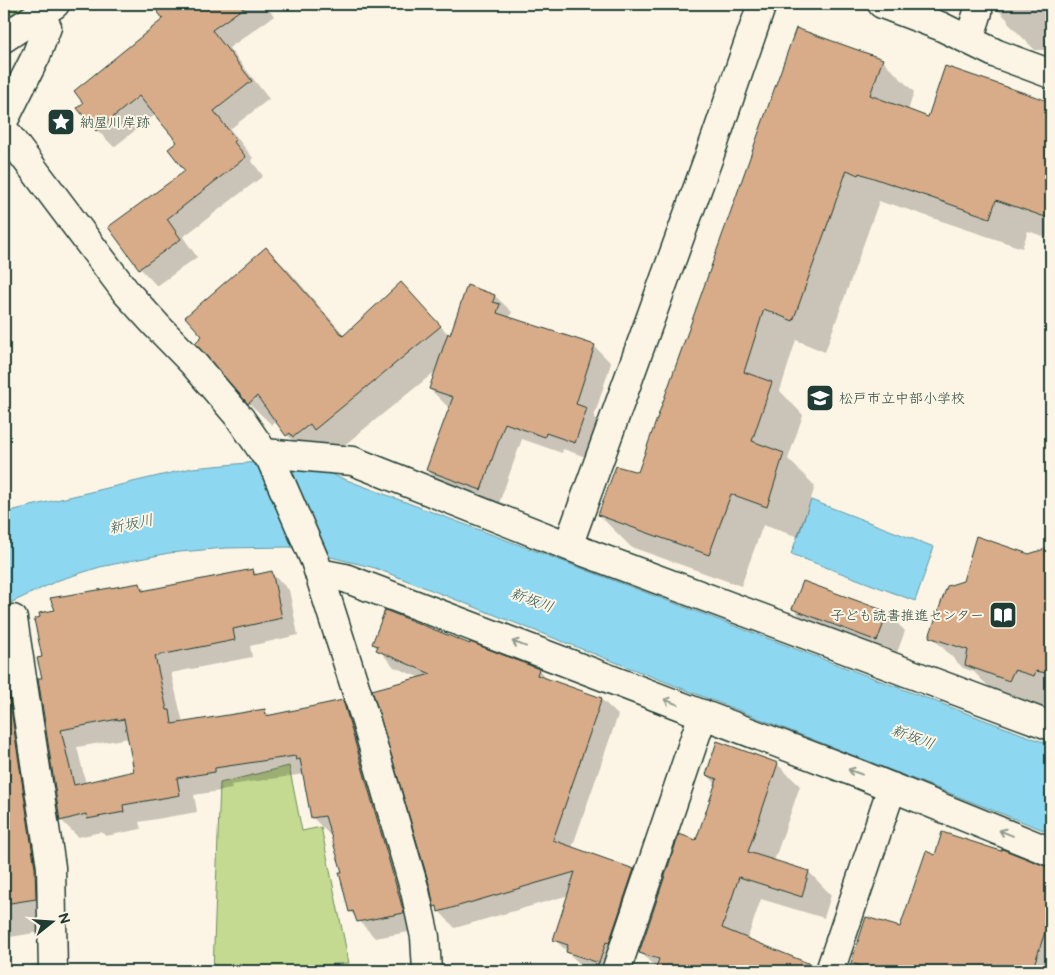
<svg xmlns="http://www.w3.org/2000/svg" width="1055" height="975" viewBox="0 0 1055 975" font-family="'Balsamiq Sans','Klee One',sans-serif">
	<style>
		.green { fill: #c3da90; stroke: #718c62 }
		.water { fill: #8ed7f0; stroke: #6299a5 }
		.shadow { fill: #0003; fill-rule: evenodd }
		.building { fill: #d8ac89; stroke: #1f3d34; fill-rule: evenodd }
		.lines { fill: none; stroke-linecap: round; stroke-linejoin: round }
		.street-casing { stroke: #1f3d34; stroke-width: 31 }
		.secondary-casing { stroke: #1f3d34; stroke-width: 31 }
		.street { stroke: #fcf5e5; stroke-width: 28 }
		.secondary { stroke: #fcf5e5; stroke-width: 28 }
		.oneway { stroke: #8e998c }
		.labels { text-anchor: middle; stroke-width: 4; stroke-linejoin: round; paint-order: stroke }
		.poi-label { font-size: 14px; fill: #1f3d34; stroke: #fcf5e5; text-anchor: start }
		.water-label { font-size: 15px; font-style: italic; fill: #355c5a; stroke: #fcf5e5 }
	</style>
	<rect width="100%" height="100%" fill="#fcf5e5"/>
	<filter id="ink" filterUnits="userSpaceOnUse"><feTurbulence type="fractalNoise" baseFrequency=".02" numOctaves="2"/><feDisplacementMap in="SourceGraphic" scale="10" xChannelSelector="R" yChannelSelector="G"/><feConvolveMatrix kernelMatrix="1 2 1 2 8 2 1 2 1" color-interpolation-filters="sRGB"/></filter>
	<g filter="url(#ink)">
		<!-- green -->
		<path class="green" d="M4,4h23l-23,15z
			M289,766l13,65 19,-4 28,136 -99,8h-37l7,-188z"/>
		<!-- water -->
		<path class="water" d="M258,462h41l752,283v88l-676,-265 -85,-21 -65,1 -56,5 -69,14 -41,13 -55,26v-90l10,-6 178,-42z
			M811,500l123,47 -19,54 -124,-47z"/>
		<!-- shadow -->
		<path class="shadow" d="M165,4h100l9,12 -45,32 40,51 -39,30 23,29 -2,2 12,16 -80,61 14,20 -40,29 -17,-18 47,-97 -8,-29 -23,-28 -42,33 -17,-17 68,-110 -7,-10z
			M994,4h57v46h-16l-27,-27v-3l-13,-13z
			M882,60l32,32 -6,19 21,8 17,-52 105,36v136l-23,-8 -6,17 -131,-44 -1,1 -11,-4 -54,151 -29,-12 -16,51 23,24 -15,44 27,27 -16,51 -36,-12 -22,61 -110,-39 -32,-32 40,-42z
			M266,249l23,22 56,65 56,-52 50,53 44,-41 17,16 -2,4 4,4 80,26 17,17 -17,54 9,9 -11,33 -29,-10 -1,4 -40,-14 -24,67 -54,-20 -17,-16 23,-63 -3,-1 -17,-17 7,-19 -100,81 -27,6 -23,-22 -10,-14 -5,4 -23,-22 -52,-60 7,-7z
			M1045,550l6,3v149l-5,-1 -5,11 -43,-16 -24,-24 -11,-4 -32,-32 98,-81z
			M253,570l5,5 13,-2 18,17 9,45 -48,11 2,11 -81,16 12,50 81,-13 7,6 71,-15 18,18 60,211 -45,8 -25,-27 -6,-38 -12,-39 -2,1 -17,-17 -9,-44 -73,11 1,4 -38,6 3,17 -58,10 2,7 -35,7 -5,-4 -23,5 -17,-17 -18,-141v-21l97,-74 7,8zM129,738l7,34 -50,12 -9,-37z
			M793,609l94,4 18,18 -10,27 -84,-32z
			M373,643l97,3 1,-2 68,26 10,11 52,18 17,16 -46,133 61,22 17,16 -32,85h-24l-10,-3 -29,-28 14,-45 -114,33 -16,-17 -3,-5 -15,-228 -27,-11z
			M4,685h3l29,30 29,213 -61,10z
			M777,764l23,22 -26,75 35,11 22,23 -7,23 -63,-19 -14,41 62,25 6,6h-159l1,-2 -17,-17 57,-111 19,-57 -9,-10z
			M935,856l116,12v103h-190l-8,-8 48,-34z
			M37,964l7,7h-40v-3z"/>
		<!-- building -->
		<path class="building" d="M152,4h97l-37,26 40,51 -38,30 22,29 -2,2 12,15 -79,62 14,20 -42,30 -31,-42 77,-56 -17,-22 9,-7 -38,-46 -43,35 -19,-23 6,-5 -9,-12 89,-72z
			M796,28l87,31 -13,36 58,22 17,-51 106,36v117l-55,-19 -6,18 -131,-45 -1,2 -11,-5 -54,151 -29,-12 -20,63 28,10 -20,59 32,12 -17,54 -36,-13 -22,61 -111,-40 18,-49 22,6z
			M266,247l77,89 58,-54 40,44 -127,104 -4,-6 -17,13 -3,-4 -4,3 -29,-40 -9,8 -53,-61 7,-7 -17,-19z
			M467,285l28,10 -2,7 7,2 -3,9 98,32 -19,59 11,4 -12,35 -29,-10 -1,4 -40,-14 -24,67 -55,-20 27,-73 -24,-8 19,-56 2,2z
			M976,536l53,18 22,-7v127l-15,-3 -2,5 -20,-6 -5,11 -44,-16 3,-15 -39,-13 18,-51 16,-5z
			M253,569l1,6 18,-4 10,47 -49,11 2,11 -80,16 12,54h3l2,14 93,-15 1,7 77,-16 61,213 -47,9 -4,-11 -4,1 -10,-40h3l-17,-56 -14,2 -11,-59 -4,1 -1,-4 -80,12v4l-38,6 3,17 -57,10 1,7 -37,7 -1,-5 -26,7 -22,-143h4l-5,-20 5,-1 -8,-38 6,-2 -1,-4 16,-3 -5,-12 90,-15 2,8zM118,719v1l6,-1 10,52 -60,14 -13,-55z
			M803,581l85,31 -11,29 -85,-32z
			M385,610l85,34v-2l69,27 -2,6 65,23 -49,142 81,29 -25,74 -3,-1 -7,21 -33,-11 2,-7 -15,-5 22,-68 -137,40 -1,-6 -3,1 -4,-20 -58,-197 59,-16 -55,-24 2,-4 -6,-2z
			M7,683l28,185 1,31 -32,5v-220z
			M717,741l61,22 -30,89 61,19 -7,26 -63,-20 -17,51 93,38v5h-160l4,-12 -20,-6 40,-119 17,6 21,-61 -11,-4z
			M942,832l59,19 1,-2 43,17 6,1v47l-19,57h-154l-27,-8 15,-46 34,10 26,-76 9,4z"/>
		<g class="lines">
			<defs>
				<path id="street" d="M882,4l58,22 57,28 54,20
					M969,40l9,-28v-8
					M4,120l32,-64 11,-29 -8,-12
					M4,130l122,162 31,34 35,36 48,56 24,35 89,8 215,85 483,180
					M268,453l47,108 50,157 50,173 10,46 2,34
					M568,546l147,-406 47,-136
					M319,573l26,5 514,196 192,78
					M13,619l38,248 2,104
					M616,971l87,-257
					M830,971l62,-184"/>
				<path id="secondary" d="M4,38l51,-34"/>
			</defs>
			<!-- street casing -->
			<use href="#street" class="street-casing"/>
			<!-- secondary casing -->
			<use href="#secondary" class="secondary-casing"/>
			<!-- street -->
			<use href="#street" class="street"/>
			<!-- secondary -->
			<use href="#secondary" class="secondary"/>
		</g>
		<!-- one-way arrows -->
		<defs><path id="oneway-shaft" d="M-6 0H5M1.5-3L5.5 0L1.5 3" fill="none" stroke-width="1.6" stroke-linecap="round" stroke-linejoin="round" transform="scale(1.25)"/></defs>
		<g class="oneway">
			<use href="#oneway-shaft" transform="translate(519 644) rotate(-159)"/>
			<use href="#oneway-shaft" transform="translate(671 702) rotate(-159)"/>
			<use href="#oneway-shaft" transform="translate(855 772) rotate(-159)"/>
			<use href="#oneway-shaft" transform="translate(1006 833) rotate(-158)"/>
		</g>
	</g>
	<!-- icons -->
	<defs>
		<symbol id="sight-square" viewBox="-11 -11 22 22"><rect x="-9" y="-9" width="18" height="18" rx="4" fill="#1f3d34" stroke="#fcf5e5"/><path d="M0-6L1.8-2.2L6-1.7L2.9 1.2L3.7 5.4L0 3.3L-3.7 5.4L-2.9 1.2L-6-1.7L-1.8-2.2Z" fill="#fff"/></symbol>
		<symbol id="school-square" viewBox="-11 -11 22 22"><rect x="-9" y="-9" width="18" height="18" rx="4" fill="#1f3d34" stroke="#fcf5e5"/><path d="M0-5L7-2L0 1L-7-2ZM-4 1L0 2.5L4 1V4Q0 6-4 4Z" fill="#fff"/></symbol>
		<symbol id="library-square" viewBox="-11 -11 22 22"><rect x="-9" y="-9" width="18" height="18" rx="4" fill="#1f3d34" stroke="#fcf5e5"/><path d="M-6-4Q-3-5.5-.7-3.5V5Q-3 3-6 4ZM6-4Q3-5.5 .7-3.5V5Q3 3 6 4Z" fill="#fff"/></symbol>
	</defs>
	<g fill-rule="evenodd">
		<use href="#sight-square" x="45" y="106" width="32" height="32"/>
		<use href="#school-square" x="804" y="382" width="32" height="32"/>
		<use href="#library-square" x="987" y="599" width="32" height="32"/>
	</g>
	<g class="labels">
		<!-- poi labels -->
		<g class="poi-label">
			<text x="80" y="127">納屋川岸跡</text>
			<text x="839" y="403">松戸市立中部小学校</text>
			<text x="984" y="620" text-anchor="end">子ども読書推進センター</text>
		</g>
		<!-- water labels -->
		<g class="water-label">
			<text transform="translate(131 524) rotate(-12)" y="5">新坂川</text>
			<text transform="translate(532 600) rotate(20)" y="5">新坂川</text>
			<text transform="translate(913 737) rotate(20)" y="5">新坂川</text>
		</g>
	</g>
	<!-- margin -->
	<rect width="1055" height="975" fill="none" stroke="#fcf5e5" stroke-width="20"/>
	<rect x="10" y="10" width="1035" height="955" fill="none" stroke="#1f3d34" stroke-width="2" filter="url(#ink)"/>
	<!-- north arrow -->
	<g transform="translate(52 922) rotate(73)" stroke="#fcf5e5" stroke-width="4" paint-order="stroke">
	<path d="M0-4L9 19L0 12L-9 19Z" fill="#1f3d34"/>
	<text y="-8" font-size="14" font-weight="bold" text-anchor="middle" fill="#1f3d34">N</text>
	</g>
</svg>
